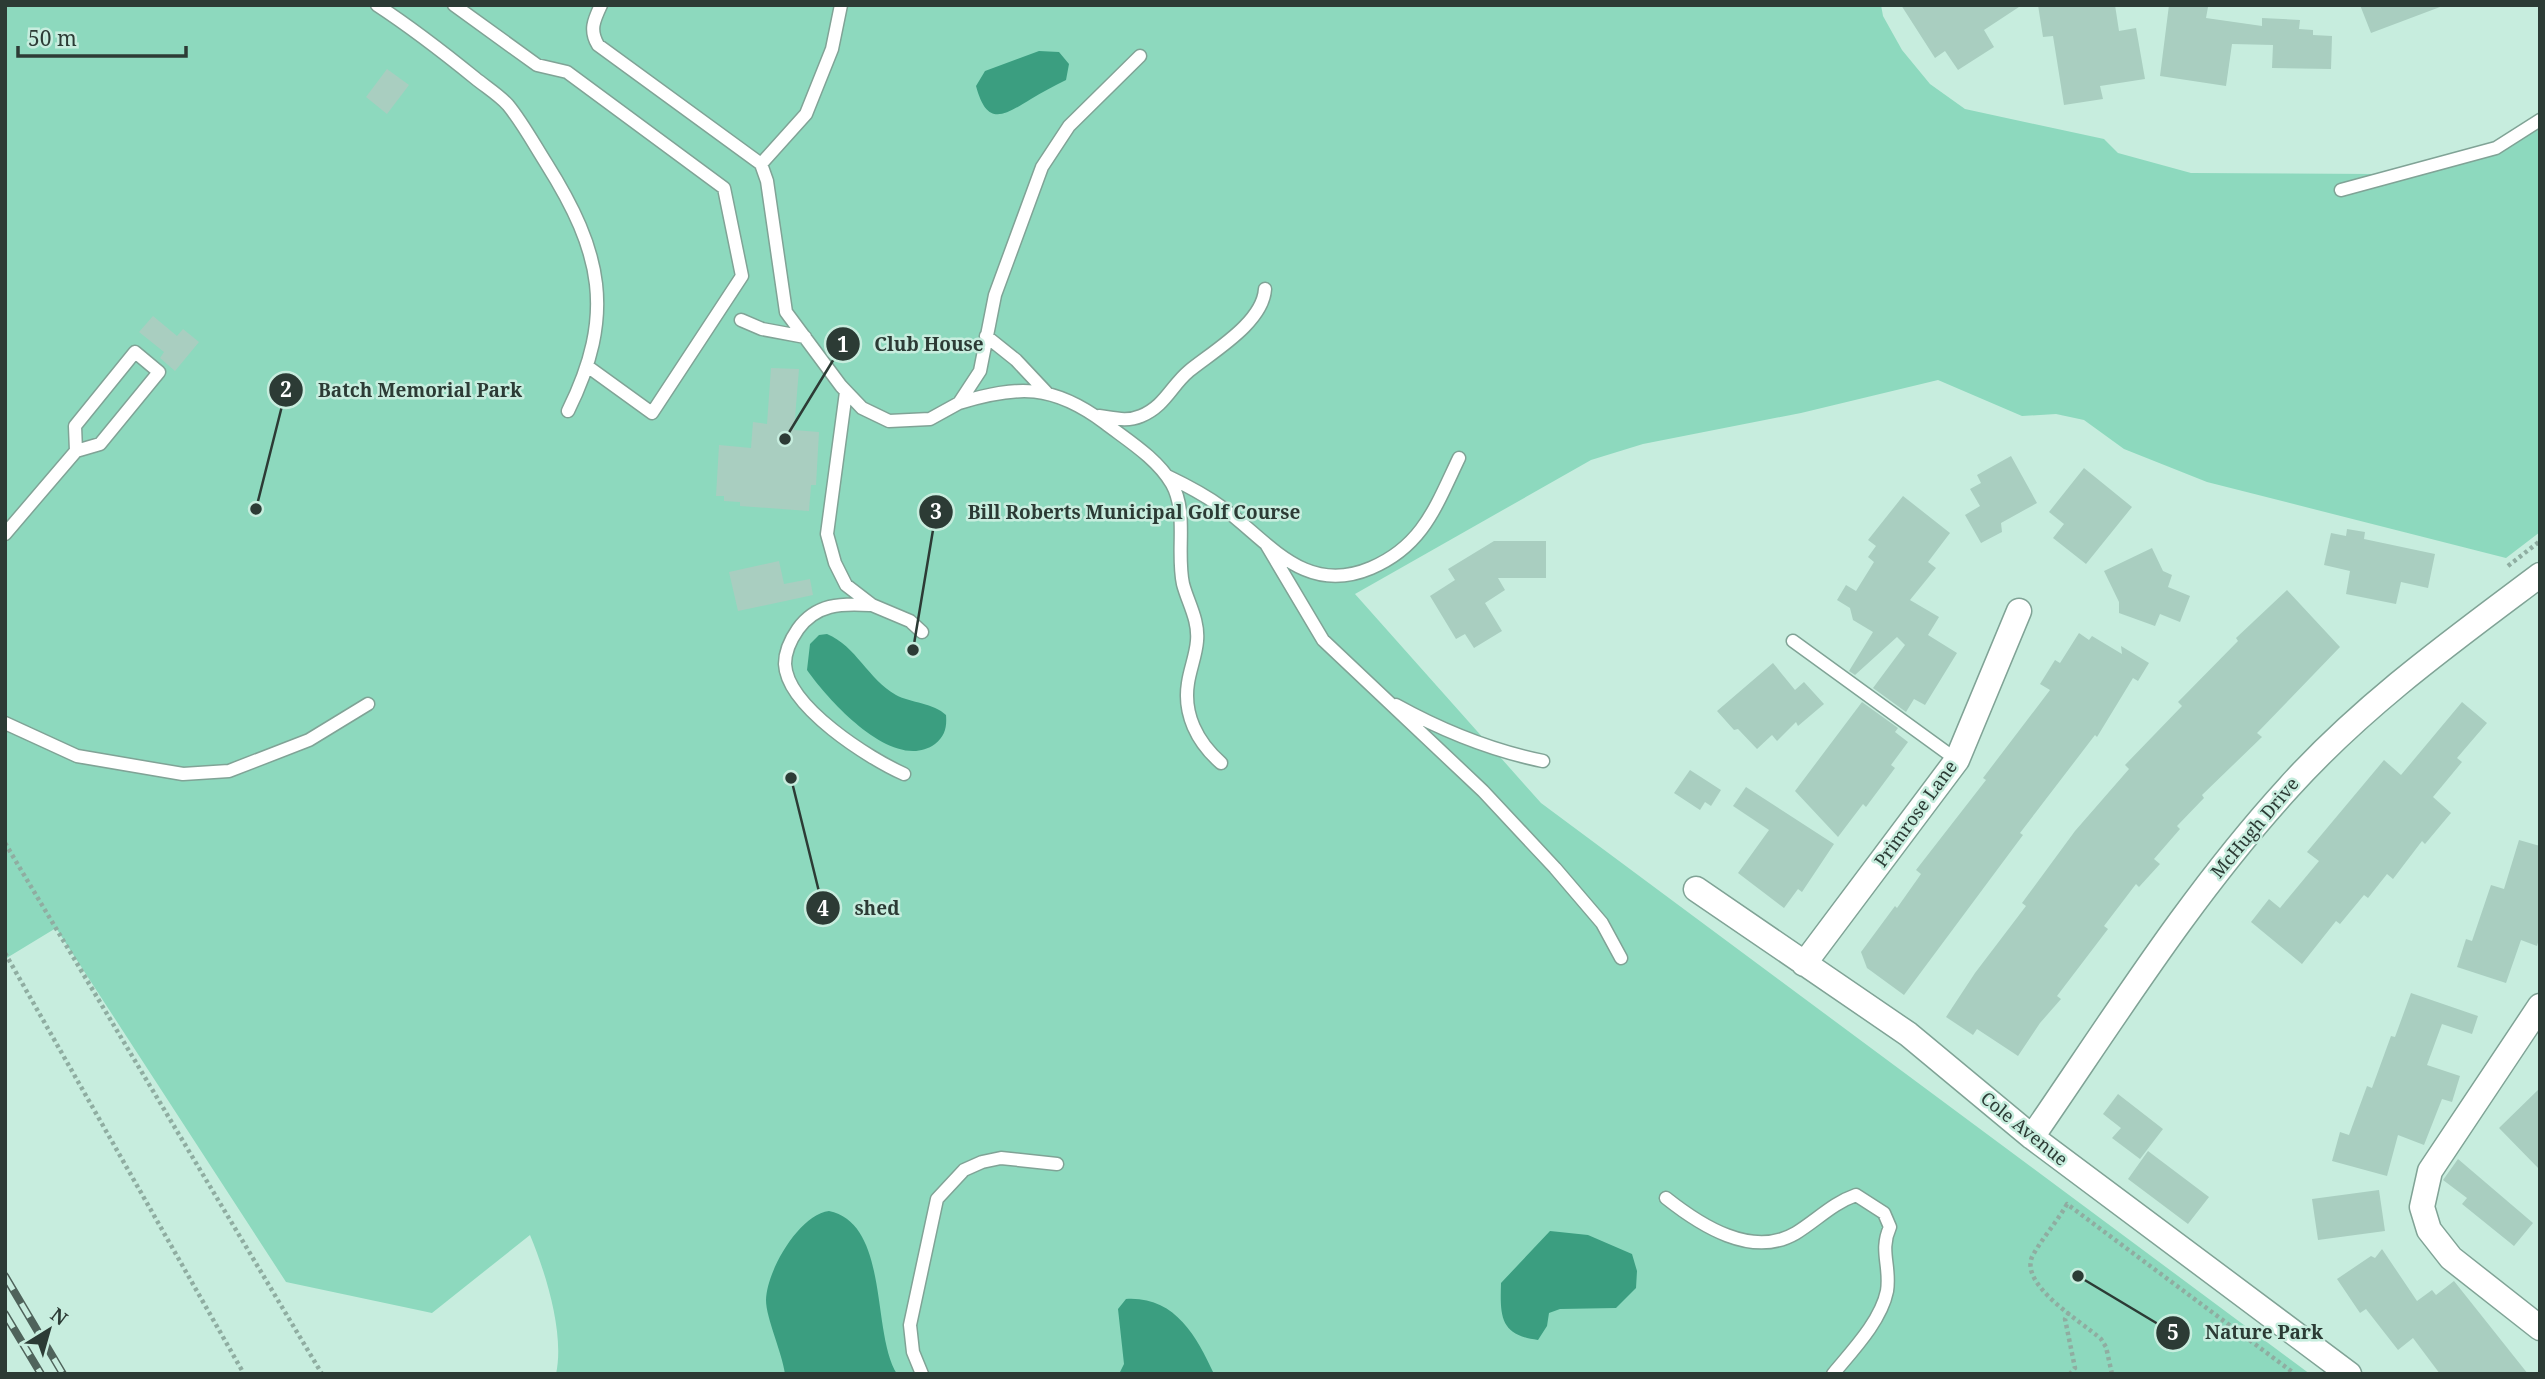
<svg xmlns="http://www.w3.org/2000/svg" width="2545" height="1379" viewBox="0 0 2545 1379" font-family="'Noto Serif',serif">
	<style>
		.green { fill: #8dd9be }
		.water { fill: #3b9e80 }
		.building { fill: #a9cec0 }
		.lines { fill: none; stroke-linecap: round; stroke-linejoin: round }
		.lane-casing { stroke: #80a396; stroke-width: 15 }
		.street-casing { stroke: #80a396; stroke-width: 27 }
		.path { stroke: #8fada1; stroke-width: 4.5; stroke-dasharray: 3.5 3.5; stroke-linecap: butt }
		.lane { stroke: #fff; stroke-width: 12 }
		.street { stroke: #fff; stroke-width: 24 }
		.rail-casing { stroke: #4f635b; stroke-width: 8 }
		.rail { stroke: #c7edde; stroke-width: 5; stroke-dasharray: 16; stroke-linecap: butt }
		.labels { text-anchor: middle; stroke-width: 5; stroke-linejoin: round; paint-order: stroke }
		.street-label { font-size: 18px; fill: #2c3b35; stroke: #c7edde }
		.leader { fill: none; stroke: #2c3b35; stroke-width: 2.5 }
		.callout-dot { fill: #2c3b35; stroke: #c7edde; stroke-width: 2.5 }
		.mark-label { font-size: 21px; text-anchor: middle; font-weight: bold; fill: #fff }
		.callout-label { font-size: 19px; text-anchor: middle; font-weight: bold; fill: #2c3b35; stroke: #c7edde; stroke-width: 5; stroke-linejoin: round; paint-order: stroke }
	</style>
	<rect width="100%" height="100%" fill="#c7edde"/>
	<!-- green -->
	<path class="green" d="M5,5h1876l2,11 19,34 28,34 35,25 139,30 14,14 73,20 188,1 132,-34 29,-19v411l-34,26 -299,-76 -83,-33 -40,-29 -28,-6 -34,2 -84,-36 -137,33 -158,31 -52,16 -236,134 186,209 769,571h-1754c9,-41 -11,-103 -26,-139l-98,78 -146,-31 -230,-354 -51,31z"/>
	<!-- water -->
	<path class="water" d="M1039,51l20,1 10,12 -3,16c-12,6 -24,12 -35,19 -28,17 -44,28 -55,-13l9,-15z
		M827,634c29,12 41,45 69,61 15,8 38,8 50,20 1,12 -1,21 -11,29 -41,30 -107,-44 -128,-74l3,-26 9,-9z
		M829,1211c61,13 42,122 68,163h-112c-3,-22 -19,-56 -19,-74 1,-30 33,-85 63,-89z
		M1550,1231l38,4 44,19 5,17 -1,17 -20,20 -56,1 -11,4 -2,13 -9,14c-38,-5 -38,-23 -37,-57z
		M1126,1299c48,-3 70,36 88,75h-95l5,-10 -6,-55z"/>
	<!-- building -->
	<path class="building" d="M1901,5h121l-38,25 10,17 -36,23 -13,-19 -10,7z
		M2038,5h77l4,26 17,-3 9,51 -45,7 3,13 -39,6 -11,-69 -10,1z
		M2169,5l39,2 -2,11 56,8v-8l38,2 -1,9 14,1v5l19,1 -1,33 -59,-1 1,-23 -41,-1 -6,42 -66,-10z
		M2360,5h80v2l-69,26z
		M387,69l22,16 -22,29 -21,-17z
		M153,316l24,20 6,-7 16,13 -24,29 -15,-13 4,-6 -25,-20z
		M771,368l28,1 -5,61 25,2 -3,53h-5l-2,26 -69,-5v-4l-16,-1v-5h-8l3,-51 32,3 2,-26 14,2z
		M2011,456l26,47 -36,20 1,9 -21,11 -16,-28 15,-9 -10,-17 11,-6 -4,-8z
		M2084,468l48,39 -46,57 -33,-26 11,-14 -15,-12z
		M1903,496l47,37 -22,29 8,6 -26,32 29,17 -11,18 29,18 -32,52 -11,-6 -8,13 -33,-24 32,-43 -8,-8 -42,38 -6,-4 24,-39 -20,-12 -3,-12 -13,-8 9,-15 10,6 18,-29 -6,-5 8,-11 -8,-6z
		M2347,529l18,3 -1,7 71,15 -7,34 -27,-6 -5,22 -50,-10 4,-23 -26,-6 7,-32 15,3z
		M1494,541h52v37h-48l7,12 -20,13 17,28 -28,17 -9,-14 -9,5 -26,-43 25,-16 -7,-11z
		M2152,548l11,23 9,4 -4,12 22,9 -10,26 -20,-8 -5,12 -36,-13v-11l-15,-31z
		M779,561l5,23 26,-5 3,16 -75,16 -9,-39z
		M2287,590l53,57 -83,86 5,4 -60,58 2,3 -27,28 3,3 -26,30 6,5 -21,23 -3,-3 -32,42 4,3 -51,67 4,3 -21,24 -22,33 -41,-27 -4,6 -27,-18 29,-44 51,-67 -4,-3 53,-72 54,-62 -4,-4 57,-59 -4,-4 60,-61 -2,-3z
		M2079,633l10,7 3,-4 30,18 -1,-8 28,17 -11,18 -5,-3 -36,59 -2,-2 -75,98 3,2 -119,160 -37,-27 -6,-16 34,-46 2,2 24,-34 -5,-4 70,-90 -3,-2 67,-88 -10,-6 15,-24 5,3z
		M1773,663l22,27 9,-8 20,22 -26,22 -2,-4 -19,19 -5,-6 -15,14 -19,-20 -4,1 -17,-19z
		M1862,702l36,26 -3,4 13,10 -17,23 4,3 -29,39 -3,-3 -25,33 -43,-46z
		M2462,702l25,21 -30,35 5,4 -29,35 18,16 -26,31 -3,-3 -29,38 -6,-5 -19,24 -4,-3 -24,29 -4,-3 -34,43 -51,-42 18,-23 11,9 39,-47 -12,-9 77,-92 17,15z
		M1690,770l31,20 -10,16 -6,-4 -5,8 -26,-17z
		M1746,787l88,57 -32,48 -4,-3 -14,19 -46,-35 31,-43 -36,-24z
		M2519,840l21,6v90l-3,10 -16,-6 -15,43 -49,-16 9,-28 6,2 19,-56 13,4z
		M2411,993l67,23 -6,18 -30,-10 -15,41 33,11 -8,26 -10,-3 -18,46 -26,-10 -11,41 -55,-15 8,-29 9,3 18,-49 5,2 19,-52 4,1z
		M2540,1088v82l-41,-42z
		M2118,1094l45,35 -23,30 -28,-21 9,-10 -18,-14z
		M2148,1151l61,46 -21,27 -60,-45z
		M2458,1159l75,64 -19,23 -52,-42 5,-6 -24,-18z
		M2379,1190l6,41 -67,9 -6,-41z
		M2382,1249l35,52 15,-11 4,5 18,-14 74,93h-88l-27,-36 -15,12 -32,-41 -6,4 -23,-34 34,-23 4,2z"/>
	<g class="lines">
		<defs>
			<path id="lane" d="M377,5c35,23 66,47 98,73 11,9 24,17 33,27 14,17 26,39 38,58 56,89 70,151 22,248
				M454,5l83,60 30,7 157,116 18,88 -90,137 -65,-47
				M601,5c-7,15 -12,25 -3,40l163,119 6,17 19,131 55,74 21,22 27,13 41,-2 29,-16 21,-32 15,-76 47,-128 27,-41 71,-70
				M761,164l45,-50 26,-65 9,-44
				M2341,190l155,-42 44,-28
				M741,320l21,9 43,8
				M986,336l30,24 31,33
				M846,392l-19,142 8,29 11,22 26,20 38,16 12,11
				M959,403c59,-18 94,-19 146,20 22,17 52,35 67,61 16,29 4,68 11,100 5,19 16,36 14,57 -1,14 -7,28 -9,42 -5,31 9,59 33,80
				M1099,416c15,2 28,6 42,0 24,-10 30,-30 48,-45 23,-19 74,-48 76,-82
				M1167,476c19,9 38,19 56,32 47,35 82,88 148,60 52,-22 65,-62 88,-110
				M5,534l71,-83 24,-7 59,-72 -24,-20 -60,74 1,25
				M1266,544l57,96 160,151 72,77 47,55 19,35
				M870,605c-29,-2 -54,-1 -72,24 -7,10 -13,22 -13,35 2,43 85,95 119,110
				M1793,641l164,119
				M1396,705c47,26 93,45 147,56
				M5,723l72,33 106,18 46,-3 80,-31 59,-36
				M1666,1198c34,27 86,61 130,35 21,-13 37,-30 60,-38l28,18 6,14c-11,24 1,39 -3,64 -6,30 -35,60 -54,83
				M922,1374l-9,-22 -3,-27 27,-126 27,-29 18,-8 19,-4 56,6"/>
			<path id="street" d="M1696,889l212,145 124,103 317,237
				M1804,964l153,-204 62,-149
				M2540,1006l-110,165 -8,36 7,23 22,28 89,70
				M2032,1137c82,-119 159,-243 257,-350 74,-82 163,-146 251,-212"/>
		</defs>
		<!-- lane casing -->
		<use href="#lane" class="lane-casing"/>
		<!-- street casing -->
		<use href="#street" class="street-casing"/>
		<!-- path -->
		<path class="path" d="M2508,566l32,-25
			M5,843l317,531
			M5,953l239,421
			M2069,1312l-4,7 10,49 -5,6
			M2112,1374l-6,-27 -5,-8c-20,-18 -84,-55 -68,-84 10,-18 24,-33 34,-51l228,170"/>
		<!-- lane -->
		<use href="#lane" class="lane"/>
		<!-- street -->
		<use href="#street" class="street"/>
		<defs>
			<path id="rail" d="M5,1276l58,98
				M5,1314l36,60"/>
		</defs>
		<!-- rail casing -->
		<use href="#rail" class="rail-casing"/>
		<!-- rail -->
		<use href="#rail" class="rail"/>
	</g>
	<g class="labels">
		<!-- street labels -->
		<g class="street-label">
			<text transform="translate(1916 814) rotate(-54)" y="6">Primrose Lane</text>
			<text transform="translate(2255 828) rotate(-50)" y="6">McHugh Drive</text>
			<text transform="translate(2024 1129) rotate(39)" y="6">Cole Avenue</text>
		</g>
	</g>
	<!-- callouts -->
	<path class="leader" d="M785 439L843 344M256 509L286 390M913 650L936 512M791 778L823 908M2078 1276L2173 1333"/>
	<g class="callout-dot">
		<circle cx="785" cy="439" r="7"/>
		<circle cx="256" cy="509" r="7"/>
		<circle cx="913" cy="650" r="7"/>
		<circle cx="791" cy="778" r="7"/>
		<circle cx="2078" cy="1276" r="7"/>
		<circle cx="843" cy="344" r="18"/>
		<circle cx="286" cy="390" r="18"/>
		<circle cx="936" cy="512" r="18"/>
		<circle cx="823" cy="908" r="18"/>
		<circle cx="2173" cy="1333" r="18"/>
	</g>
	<g class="mark-label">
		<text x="843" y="352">1</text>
		<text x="286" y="397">2</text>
		<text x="936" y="519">3</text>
		<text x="823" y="916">4</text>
		<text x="2173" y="1340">5</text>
	</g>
	<g class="callout-label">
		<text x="929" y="351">Club House</text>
		<text x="420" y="397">Batch Memorial Park</text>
		<text x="1134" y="519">Bill Roberts Municipal Golf Course</text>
		<text x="877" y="915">shed</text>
		<text x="2264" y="1339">Nature Park</text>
	</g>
	<!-- border -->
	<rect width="2545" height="1379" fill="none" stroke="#2c3b35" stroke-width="14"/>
	<!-- north arrow -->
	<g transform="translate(49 1330) rotate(37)" stroke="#c7edde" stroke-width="5" paint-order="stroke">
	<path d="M0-5L12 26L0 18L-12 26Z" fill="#2c3b35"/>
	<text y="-10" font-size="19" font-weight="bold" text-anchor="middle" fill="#2c3b35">N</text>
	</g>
	<!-- scale -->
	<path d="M18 46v10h168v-10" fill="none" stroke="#2c3b35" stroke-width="3.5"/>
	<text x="28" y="46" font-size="21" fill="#2c3b35" stroke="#c7edde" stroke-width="5" paint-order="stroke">50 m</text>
</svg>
